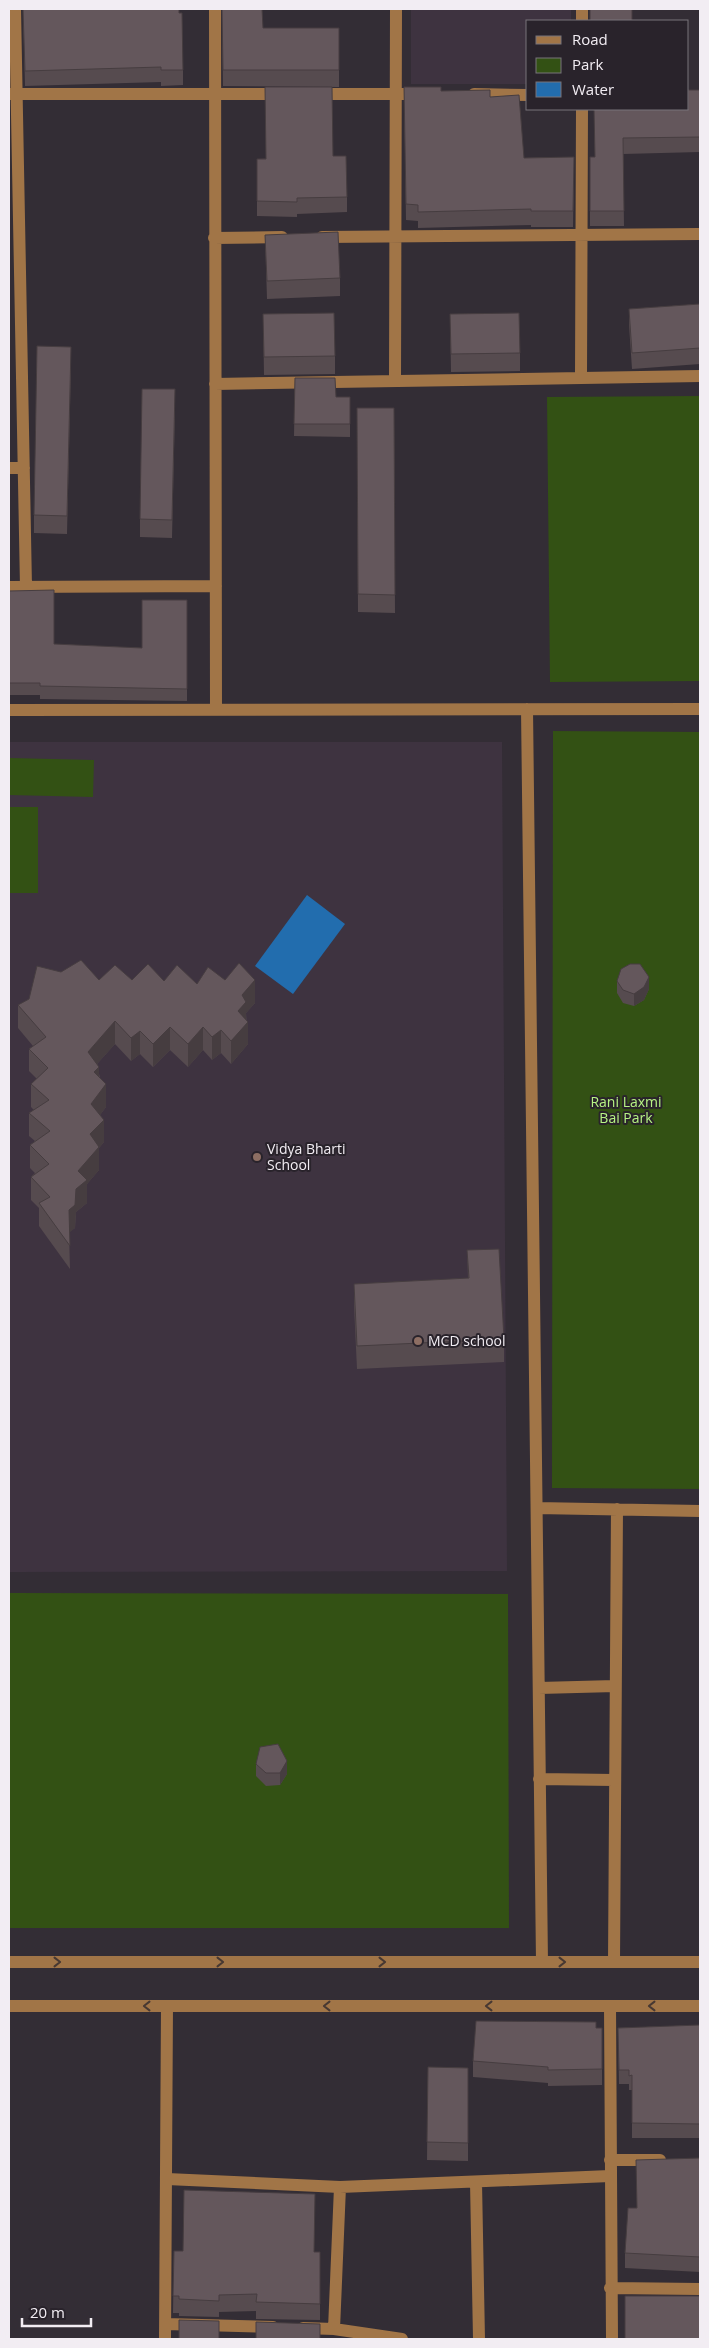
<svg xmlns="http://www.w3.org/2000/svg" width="709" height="2348" viewBox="0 0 709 2348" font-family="'Open Sans',sans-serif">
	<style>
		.built { fill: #3e3340 }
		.green { fill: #335114 }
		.water { fill: #226dae }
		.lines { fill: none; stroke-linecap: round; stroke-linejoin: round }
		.minor { stroke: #a17547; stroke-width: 12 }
		.wall { fill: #564b4f }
		.shaded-wall { fill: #463d40 }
		.building { fill: #64575c; stroke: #463d40 }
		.oneway { stroke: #473832 }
		.education-dot { fill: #8d6e63; stroke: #29232b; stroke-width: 2 }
		.labels { text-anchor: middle; stroke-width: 4; stroke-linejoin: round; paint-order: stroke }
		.park-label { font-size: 14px; fill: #b7f484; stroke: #29232b }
		.poi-label { font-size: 14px; fill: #f2edf3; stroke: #29232b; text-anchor: start }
	</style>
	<rect width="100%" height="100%" fill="#332d35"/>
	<!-- built -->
	<path class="built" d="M411,9h160v12h-43v63h-117z
		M9,742h493l5,829 -498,1z"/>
	<!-- green -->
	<path class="green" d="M700,396v285l-150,1 -3,-285z
		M553,731l147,1v757l-148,-1z
		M9,758l85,2 -1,37 -84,-2z
		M9,807h29v86h-29z
		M9,1593l499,1 1,334h-500z"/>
	<!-- water -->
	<path class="water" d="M307,895l38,29 -52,70 -38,-28z"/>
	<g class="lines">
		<!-- minor -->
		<path class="minor" d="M15,9l11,578
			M215,9l1,701
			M582,21v-12
			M9,94h272
			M316,94h105
			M474,94l54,1
			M322,237l378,-3
			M214,238l68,-1
			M581,377l1,-268
			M395,381l1,-372
			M215,384l485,-8
			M9,468h15
			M9,587l207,-1
			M527,709l15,1253
			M9,710l691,-1
			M537,1508l163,3
			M539,1688l76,-2
			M539,1779l75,1
			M9,1962h691
			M614,1962l3,-453
			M9,2006h691
			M610,2006l2,333
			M610,2160h50
			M167,2179l173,8 270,-11
			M476,2182l3,157
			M610,2288l90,1
			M166,2324l107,3
			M303,2328l31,1 6,-142
			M334,2329l68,10
			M165,2339l2,-333"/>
	</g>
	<!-- wall -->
	<path class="wall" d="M23,9l160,61v15l-22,1v-4l-136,4z
		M222,9l41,19h76v59l-116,-1z
		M404,87l86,10 34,61 50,-1 -1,70h-42v-2l-113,3v-7l-12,-1z
		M700,90v62l-77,2 1,72h-34v-69h5l-1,-48z
		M333,156l14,41v15l-50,2v3l-40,-1v-57z
		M265,235l75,43v18l-73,3z
		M700,304v60l-68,5 -3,-44v-16z
		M263,314l72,42v18l-71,1z
		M450,314l70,39v18l-69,1z
		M71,365l-4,169 -33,-1v-18z
		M295,378l41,19h14v40l-56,-1z
		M175,407l-3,131 -32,-1v-18z
		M357,408h37l1,205 -37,-1z
		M9,591l45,53 88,4 45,-48v101l-147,-2v-4h-31z
		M99,980l65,1 33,3 28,-4 30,23 -9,10 2,31 -17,20 -10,-11 -9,7 -9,-10 -15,17 -18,-17 -17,17 -13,-13 -9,7 -16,-17 -18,20 9,43 -6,8 4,27 -5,6v22l-12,14v19l-11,9 -1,16 -6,4 1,37 -31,-43v-18l-8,-8v-23l4,-4 -5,-5v-23l5,-4 -6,-5v-23l5,-3 -3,-3v-23l6,-5 -8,-8v-22l4,-3 -15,-18v-23z
		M617,981l32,8 -5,11 -10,6 -11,-3 -6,-10z
		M467,1250l37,89v23l-147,7 -3,-63v-22l114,-6z
		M256,1764l31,10 -7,11 -14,1 -10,-10z
		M700,2025v113h-68v-48h-3v-6h-10l-1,-56z
		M596,2028h6v57l-54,1v-3l-75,-6v-16z
		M428,2067l40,1v93l-41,-1z
		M700,2158v114l-75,-4v-15l11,-45z
		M174,2251l146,1v68l-64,-1v-8l-37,1v5l-40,-1v-3h-6z"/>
	<!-- shaded-wall -->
	<path class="shaded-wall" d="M649,977v12l-5,11 -10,6v-12z
		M255,980v23l-9,10v10l2,-1v22l-17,20v-23l11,-46z
		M115,1021v23l-27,30v-22z
		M170,1027v23l-17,17v-23z
		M203,1027v23l-15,17v-23z
		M221,1030v23l-9,7v-23z
		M140,1031v23l-9,7v-23z
		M99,1067v23l-5,-18z
		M106,1084v23l-15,20v-23z
		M104,1120v22l-5,6v22l-12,14v19l-11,9 -1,16 -6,5v-23l9,-39 12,-37z
		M287,1761v13l-7,11v-12z"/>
	<!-- building -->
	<path class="building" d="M23,9h156v4h3l1,57h-22v-3l-136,4z
		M222,9h40l1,19h76v42h-116z
		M590,9h42v12h-42z
		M265,87h67l1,69h13l1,41 -50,1v4l-40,-1v-42h9z
		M404,87h37v4l49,-1v7l29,-2 5,63 50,-1 -1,54h-42v-2l-113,3v-7l-12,-1z
		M688,90h12v47l-77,1 1,73h-34v-54h5l-1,-48h94z
		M338,232l2,46 -73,3 -2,-46z
		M700,304v44l-68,5 -3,-44z
		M334,313l1,43 -71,1 -1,-43z
		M519,313l1,40 -69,1 -1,-40z
		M37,346l34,1 -4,169 -33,-1z
		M295,378h40l1,19h14v27h-56z
		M142,389h33l-3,131 -32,-1z
		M357,408h37l1,187 -37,-1z
		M54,590v54l88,4v-48h45v89l-147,-3v-3h-31v-92z
		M81,960l18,20 16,-15 17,15 16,-16 16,17 13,-16 20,19 11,-17 17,13 14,-17 16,17 -13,15 4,7 -8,9 10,11 -17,19 -10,-11 -9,7 -9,-10 -15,17 -18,-17 -17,17 -13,-13 -9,7 -16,-17 -27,31 11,15 -5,5 12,12 -15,20 13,16 -14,14 9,13 -21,24 9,9 -11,9 -1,16 -6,5 1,36 -31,-43 11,-6 -19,-20 18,-13 -19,-19 20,-14 -21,-18 20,-13 -18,-16 17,-16 -19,-19 17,-12 -28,-32 11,-6 8,-33 24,6z
		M630,964h10l9,13 -5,10 -10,7 -11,-4 -6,-9 4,-12z
		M499,1249l5,90 -147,7 -3,-62 115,-6 -2,-28z
		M278,1744l9,17 -7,12h-14l-10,-9 4,-17z
		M476,2021l120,1v6h6v41l-54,1v-3l-75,-6z
		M700,2025v99l-68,-1v-48l-3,1v-6h-10l-1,-42z
		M428,2067l40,1v75l-41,-1z
		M700,2158v99l-75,-4 3,-45h9l-1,-48z
		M184,2190l131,4 -1,58h6v52l-64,-2 1,-8 -38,1v6l-40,-2v-3h-6l1,-45h9z
		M625,2296h75v43h-75z
		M179,2320l40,1v18h-40z
		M256,2322l64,2v15h-64z"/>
	<!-- one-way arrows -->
	<defs><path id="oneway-chevron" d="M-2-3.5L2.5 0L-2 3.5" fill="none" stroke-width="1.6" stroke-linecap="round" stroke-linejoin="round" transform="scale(1.25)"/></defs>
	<g class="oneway">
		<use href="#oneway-chevron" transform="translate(57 1962)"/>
		<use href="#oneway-chevron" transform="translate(220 1962)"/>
		<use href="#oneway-chevron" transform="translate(382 1962)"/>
		<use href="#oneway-chevron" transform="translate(562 1962)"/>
		<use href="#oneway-chevron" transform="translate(147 2006) rotate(-180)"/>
		<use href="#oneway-chevron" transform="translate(327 2006) rotate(180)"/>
		<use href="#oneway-chevron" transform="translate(489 2006) rotate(180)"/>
		<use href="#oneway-chevron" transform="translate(652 2006) rotate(-180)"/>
	</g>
	<!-- markers -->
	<g class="education-dot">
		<circle cx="257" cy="1157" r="5"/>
		<circle cx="418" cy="1341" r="5"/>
	</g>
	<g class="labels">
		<!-- park labels -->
		<g class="park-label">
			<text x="626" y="1107">Rani Laxmi<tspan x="626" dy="16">Bai Park</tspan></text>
		</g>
		<!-- poi labels -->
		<g class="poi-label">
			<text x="267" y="1154">Vidya Bharti<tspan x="267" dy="16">School</tspan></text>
			<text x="428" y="1346">MCD school</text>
		</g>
	</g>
	<!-- border -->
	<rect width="709" height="2348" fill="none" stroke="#f2edf3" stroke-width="20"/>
	<!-- legend -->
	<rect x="526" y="20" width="162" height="90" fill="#29232b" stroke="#79747b"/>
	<rect x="536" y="36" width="25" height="8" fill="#a17547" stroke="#79747b"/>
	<text x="572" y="45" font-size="15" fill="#f2edf3">Road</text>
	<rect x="536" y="58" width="25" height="15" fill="#335114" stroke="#79747b"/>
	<text x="572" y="70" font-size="15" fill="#f2edf3">Park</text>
	<rect x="536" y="82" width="25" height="15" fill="#226dae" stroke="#79747b"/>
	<text x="572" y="95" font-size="15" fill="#f2edf3">Water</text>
	<!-- scale -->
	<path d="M22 2318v8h69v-8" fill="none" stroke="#f2edf3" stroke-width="2.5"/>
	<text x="30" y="2318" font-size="15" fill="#f2edf3" stroke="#29232b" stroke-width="4" paint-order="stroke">20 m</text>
</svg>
